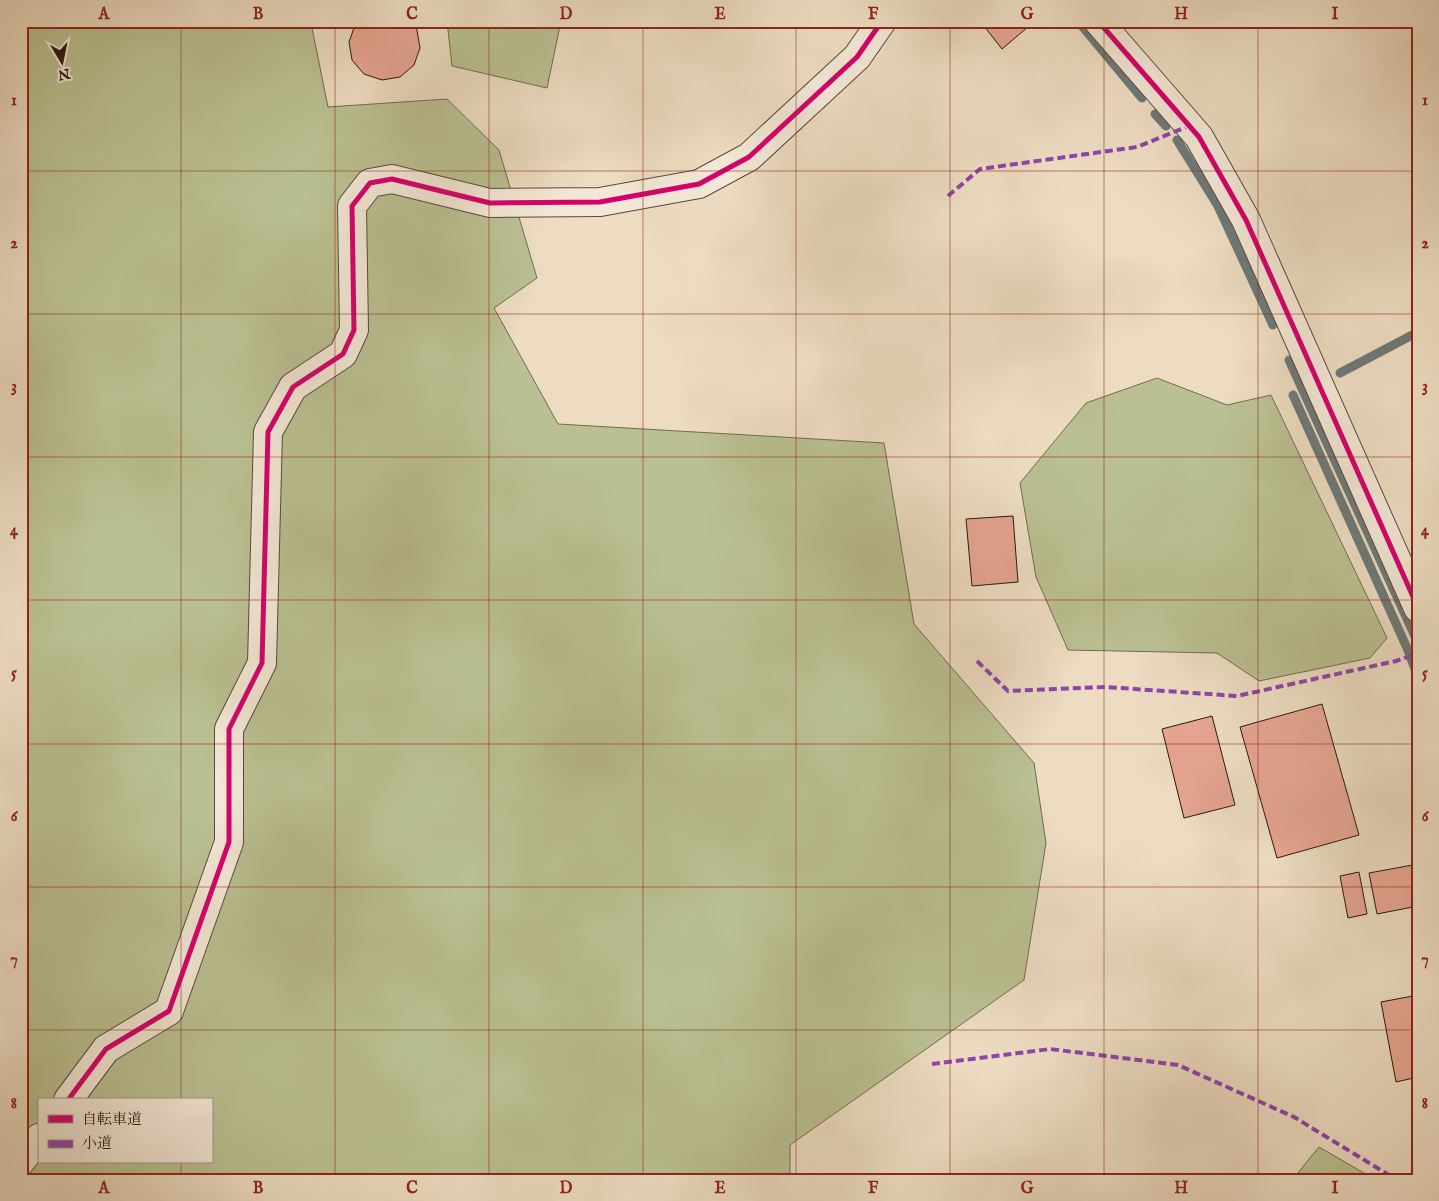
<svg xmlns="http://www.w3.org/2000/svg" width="1439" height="1201" viewBox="0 0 1439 1201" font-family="'IM FELL English','Noto Serif JP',serif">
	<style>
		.green { fill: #bac092; stroke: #706c50; fill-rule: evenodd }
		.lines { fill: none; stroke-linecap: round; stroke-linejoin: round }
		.stream { stroke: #6e7978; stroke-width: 9 }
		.building { fill: #e6a592; stroke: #27180f }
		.street-casing { stroke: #58493c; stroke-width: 30 }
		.street { stroke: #f3e8d7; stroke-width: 28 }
		.quiet { stroke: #8e44ad; stroke-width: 4; stroke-dasharray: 8 4; stroke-linecap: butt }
		.cycleway-casing { stroke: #f3e8d7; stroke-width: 8 }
		.cycleway { stroke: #d6006c; stroke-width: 5 }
		.grid { fill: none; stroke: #8f2418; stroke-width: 1; stroke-opacity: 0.55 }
		.neatline { fill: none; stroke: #8f2418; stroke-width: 2 }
		.grid-label { font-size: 16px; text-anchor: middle; font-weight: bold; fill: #8f2418 }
	</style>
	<rect width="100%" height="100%" fill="#eddcc2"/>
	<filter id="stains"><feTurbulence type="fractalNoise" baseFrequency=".004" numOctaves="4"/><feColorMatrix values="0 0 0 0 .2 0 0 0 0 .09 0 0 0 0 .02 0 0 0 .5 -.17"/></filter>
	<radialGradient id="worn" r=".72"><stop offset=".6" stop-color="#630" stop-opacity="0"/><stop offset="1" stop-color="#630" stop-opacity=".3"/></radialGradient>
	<!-- green -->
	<path class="green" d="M21,21h299l-8,7 16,79 119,-8 52,51 38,128 -43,30 64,116 326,19 30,181 120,139 12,80 -22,137 -234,165v35h-769zM39,1100h172v62h-172z
		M447,21h114l-14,67 -95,-22z
		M1157,378l70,27 44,-10 116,243 -17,20 -111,23 -42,-28 -149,-3 -32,-73 -16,-94 66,-80z
		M1319,1147l57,33h-84z
		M1131,1174l75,6h-81z"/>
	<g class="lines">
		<!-- stream -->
		<path class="stream" d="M1078,21l64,77
			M1155,114l11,12
			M1177,140l41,66 55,119
			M1289,360l129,283
			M1340,373l78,-41
			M1293,395l114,253 11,29"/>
	</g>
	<!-- building -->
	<path class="building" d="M359,21h51l7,9 3,18 -6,17 -14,12 -18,3 -18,-6 -12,-14 -3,-18 6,-17z
		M980,21h55l-33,28z
		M1013,516l5,66 -46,4 -6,-67z
		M1322,704l37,131 -82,23 -37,-131z
		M1212,716l23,89 -51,13 -22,-89z
		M1418,864v42l-41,8 -8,-41z
		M1359,872l8,42 -19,4 -8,-42z
		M1418,995v82l-22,5 -15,-80z"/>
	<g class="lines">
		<defs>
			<path id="street" d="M1098,21l101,116 47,83 172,388
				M68,1100l38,-51 63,-38 60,-169v-113l33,-66 6,-231 25,-45 50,-33 11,-24 -2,-124 18,-23 22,-4 98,24 110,-1 99,-18 50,-27 108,-100 25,-36
				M21,1161l18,-23"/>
		</defs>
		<!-- street casing -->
		<use href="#street" class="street-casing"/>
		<!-- street -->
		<use href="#street" class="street"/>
		<!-- quiet -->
		<path class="quiet" d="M948,196l32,-27 157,-22 52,-21
			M977,661l31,30 98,-4 131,9 159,-35 22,-8
			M932,1064l118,-15 128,16 116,52 103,63"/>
		<defs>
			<path id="cycleway" d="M1098,21l101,116 47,83 172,388
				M68,1100l38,-51 63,-38 60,-169v-113l33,-66 6,-231 25,-45 50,-33 11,-24 -2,-124 18,-23 22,-4 98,24 110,-1 99,-18 50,-27 108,-100 25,-36"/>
		</defs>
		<!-- cycleway casing -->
		<use href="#cycleway" class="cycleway-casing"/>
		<!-- cycleway -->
		<use href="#cycleway" class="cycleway"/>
	</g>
	<!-- grid -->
	<path class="grid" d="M181,21v1079M335,21v1159M489,21v1159M643,21v1159M796,21v1159M950,21v1159M1104,21v1159M1258,21v1159M21,171h1397M21,314h1397M21,457h1397M21,600h1397M21,744h1397M21,887h1397M21,1030h1397M181,1162v18"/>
	<!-- margin -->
	<rect width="1439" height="1201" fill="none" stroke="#eddcc2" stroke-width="55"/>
	<!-- legend -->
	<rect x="38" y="1098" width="175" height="65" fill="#f3e8d7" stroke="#a19587"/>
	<rect x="48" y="1115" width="25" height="8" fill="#d6006c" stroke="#a19587"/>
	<text x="82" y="1124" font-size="15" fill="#27180f">自転車道</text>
	<rect x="48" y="1140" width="25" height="8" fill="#8e44ad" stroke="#a19587"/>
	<text x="82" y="1148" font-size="15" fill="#27180f">小道</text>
	<!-- north arrow -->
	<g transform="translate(62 62) rotate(170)" stroke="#f3e8d7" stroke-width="4" paint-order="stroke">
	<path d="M0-4L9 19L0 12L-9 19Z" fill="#27180f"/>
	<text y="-8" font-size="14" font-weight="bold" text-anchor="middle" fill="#27180f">N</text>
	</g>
	<rect x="28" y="28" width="1384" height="1146" class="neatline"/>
	<g class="grid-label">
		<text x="104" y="19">A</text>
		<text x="258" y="19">B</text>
		<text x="412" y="19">C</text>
		<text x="566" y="19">D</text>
		<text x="720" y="19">E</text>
		<text x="873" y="19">F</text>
		<text x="1027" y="19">G</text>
		<text x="1181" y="19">H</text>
		<text x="1335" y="19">I</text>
		<text x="14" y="105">1</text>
		<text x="1425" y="105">1</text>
		<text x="14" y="248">2</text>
		<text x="1425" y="248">2</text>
		<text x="14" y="391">3</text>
		<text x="1425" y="391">3</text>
		<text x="14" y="535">4</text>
		<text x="1425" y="535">4</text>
		<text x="14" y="678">5</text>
		<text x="1425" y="678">5</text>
		<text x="14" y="821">6</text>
		<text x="1425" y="821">6</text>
		<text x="14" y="964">7</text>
		<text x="1425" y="964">7</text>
		<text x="14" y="1108">8</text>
		<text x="1425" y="1108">8</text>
		<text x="104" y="1193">A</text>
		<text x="258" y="1193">B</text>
		<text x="412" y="1193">C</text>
		<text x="566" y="1193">D</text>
		<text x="720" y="1193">E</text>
		<text x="873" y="1193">F</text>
		<text x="1027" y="1193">G</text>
		<text x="1181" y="1193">H</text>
		<text x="1335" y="1193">I</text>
	</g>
	<rect width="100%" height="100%" filter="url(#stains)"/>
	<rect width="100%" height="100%" fill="url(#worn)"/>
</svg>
